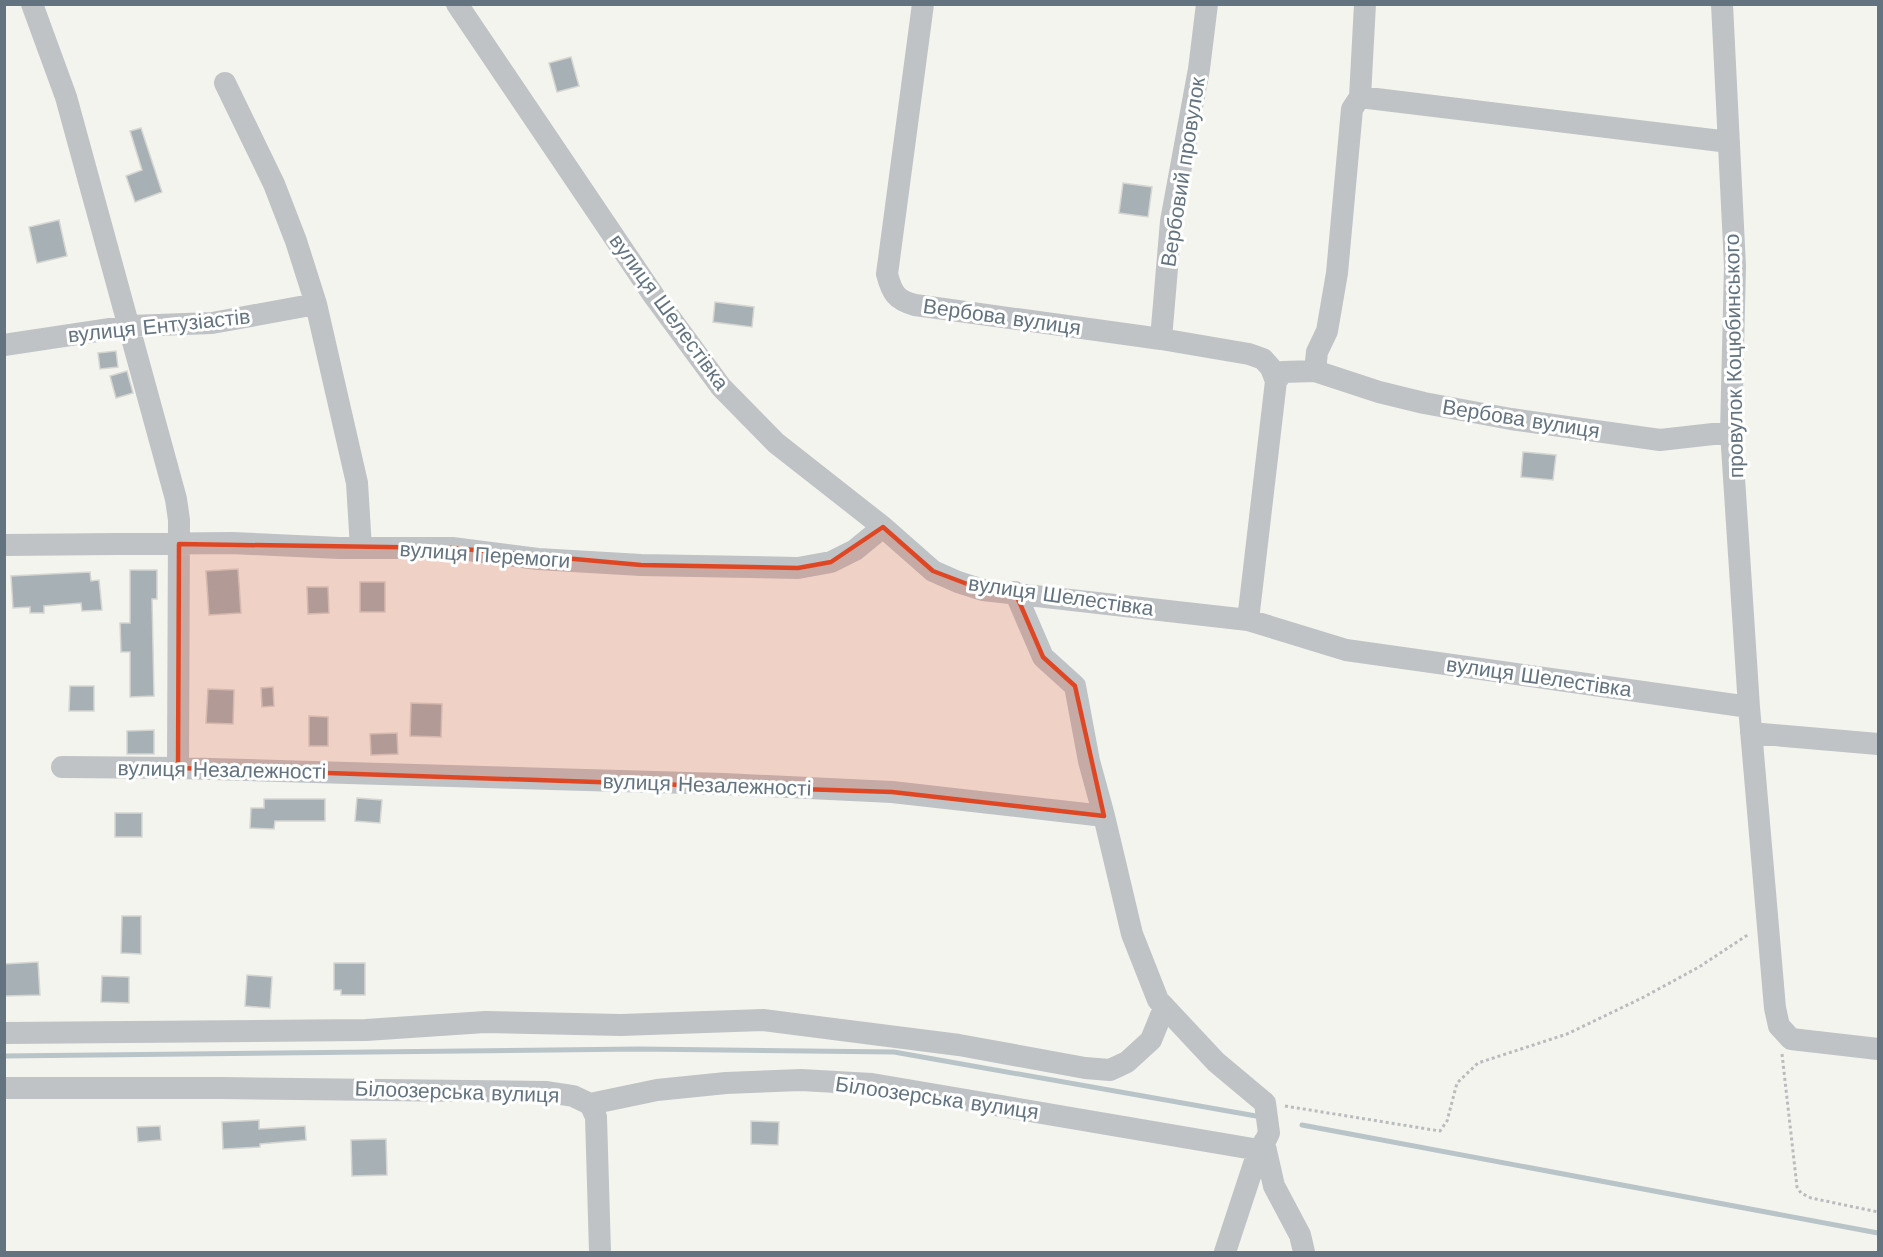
<svg xmlns="http://www.w3.org/2000/svg" width="1883" height="1257" viewBox="0 0 1883 1257" font-family="'Work Sans',sans-serif">
	<style>
		.lines { fill: none; stroke-linecap: round; stroke-linejoin: round }
		.stream { stroke: #b9c4c9; stroke-width: 5 }
		.building { fill: #a7b0b4; stroke: #d5d5d2; stroke-width: 1.5 }
		.path { stroke: #b9bbbd; stroke-width: 3; stroke-dasharray: 3 3; stroke-linecap: butt }
		.minor { stroke: #bfc3c6; stroke-width: 22 }
		.marked { fill: #df4724; fill-opacity: 0.2; stroke: #df4724; stroke-width: 4.5; stroke-linejoin: round }
		.labels { text-anchor: middle; stroke-width: 6; stroke-linejoin: round; paint-order: stroke }
		.street-label { font-size: 21px; fill: #637480; stroke: #fff }
	</style>
	<rect width="100%" height="100%" fill="#f4f4ef"/>
	<g class="lines">
		<!-- stream -->
		<path class="stream" d="M4,1056l635,-7 255,3 362,64
			M1302,1125l576,108"/>
	</g>
	<!-- building -->
	<path class="building" d="M571,57l8,29 -22,6 -8,-29z
		M141,128l21,64 -27,10 -9,-26 16,-6 -12,-39z
		M1123,183l29,4 -4,30 -29,-4z
		M59,220l8,36 -30,7 -8,-36z
		M715,302l39,5 -2,20 -39,-5z
		M116,351l2,16 -18,2 -2,-16z
		M127,371l6,22 -17,5 -6,-22z
		M1523,452l33,3 -3,25 -32,-3z
		M238,569l3,44 -32,2 -3,-44z
		M130,570h27v29h-5l2,97 -24,1v-45h-9l-1,-29h10z
		M90,572l1,9 8,-1 3,30 -20,1 -1,-8 -37,3v7h-14v-6l-17,1 -2,-32z
		M360,582h25v30h-25z
		M307,587h21l1,26 -21,1z
		M70,686h24v25h-25z
		M273,687l1,19 -12,1 -1,-19z
		M208,689l26,1 -1,34 -27,-1z
		M411,703l31,1 -1,33 -31,-1z
		M309,716l19,1v29h-19z
		M154,730v24h-27v-23z
		M397,733l1,21 -27,1 -1,-21z
		M357,798l25,2 -2,23 -25,-2z
		M264,799h61v22h-50l-1,8 -24,-1 1,-20h13z
		M115,813h27v24h-27z
		M122,916h19v38l-20,-1z
		M38,962l2,33 -36,1v-32z
		M334,963h31v32h-24v-5h-7z
		M247,975l25,2 -2,31 -25,-2z
		M102,976l27,1v26l-28,-1z
		M259,1120v9l46,-3 1,14 -46,4v3l-37,2 -1,-27z
		M751,1121l28,1 -1,23 -27,-1z
		M160,1126l1,14 -23,2 -1,-15z
		M386,1139l1,36 -35,1 -1,-36z"/>
	<g class="lines">
		<!-- path -->
		<path class="path" d="M1782,1054l15,133 4,6 10,5 67,14
			M1285,1106l155,25 7,-10 10,-38 21,-20 89,-29 75,-36 57,-31 50,-33"/>
		<!-- minor -->
		<path class="minor" d="M32,4l34,93 110,402 3,21 -1,248
			M457,4l197,292 67,91 55,56 107,84 50,44 25,11 25,8 265,30 98,30 403,57
			M923,4l-36,270c5,19 9,26 28,31l246,34 88,15 14,5 8,9 5,13 7,-9 32,-1 64,21 45,11 87,16 149,21 71,-8
			M1722,4l13,262 -4,166 18,275 26,301 4,18 12,13 87,10
			M225,83l49,101 22,57 20,63
			M1360,97l369,45
			M1161,339l10,-118 28,-152 8,-65
			M4,345l126,-19 82,-3 104,-19 41,179 4,65
			M1315,371l2,-19 10,-21 10,-58 15,-164 8,-12 5,-93
			M4,545l228,-2 107,5h113l86,11 103,6 157,3 33,-6 24,-12 28,-23
			M1248,620l28,-239
			M1751,733l127,11
			M62,767l116,1 546,16 168,8 212,24 -15,-55 -14,-75 -32,-29 -28,-65
			M1104,816l28,118 26,66 58,62 49,41 4,30 -15,31 -29,88
			M4,1033l362,-3 119,-8 136,3 142,-5 196,25 126,23 25,2 17,-8 24,-22 13,-32
			M4,1088h217l326,4 26,4 17,8 67,-14 69,-7 75,-3 71,4 387,66
			M590,1104l6,13 4,135
			M1264,1142l10,44 26,49 4,17"/>
	</g>
	<!-- marked area -->
	<path class="marked" d="M883,527l50,44 50,19 32,2 28,65 32,29 29,130 -212,-24 -714,-24 1,-224 273,4 189,17 157,3 33,-6z"/>
	<g class="labels">
		<!-- street labels -->
		<g class="street-label">
			<text transform="translate(1183 172) rotate(-81)" y="7">Вербовий провулок</text>
			<text transform="translate(669 312) rotate(54)" y="7">вулиця Шелестівка</text>
			<text transform="translate(1002 317) rotate(8)" y="7">Вербова вулиця</text>
			<text transform="translate(159 326) rotate(-6)" y="7">вулиця Ентузіастів</text>
			<text transform="translate(1734 356) rotate(-91)" y="7">провулок Коцюбинського</text>
			<text transform="translate(1521 419) rotate(9)" y="7">Вербова вулиця</text>
			<text transform="translate(485 555) rotate(4)" y="7">вулиця Перемоги</text>
			<text transform="translate(1061 596) rotate(8)" y="7">вулиця Шелестівка</text>
			<text transform="translate(1539 677) rotate(8)" y="7">вулиця Шелестівка</text>
			<text transform="translate(222 770) rotate(1)" y="7">вулиця Незалежності</text>
			<text transform="translate(707 785) rotate(2)" y="7">вулиця Незалежності</text>
			<text transform="translate(457 1092) rotate(2)" y="7">Білоозерська вулиця</text>
			<text transform="translate(937 1098) rotate(8)" y="7">Білоозерська вулиця</text>
		</g>
	</g>
	<!-- border -->
	<rect width="1883" height="1257" fill="none" stroke="#637480" stroke-width="12"/>
</svg>
